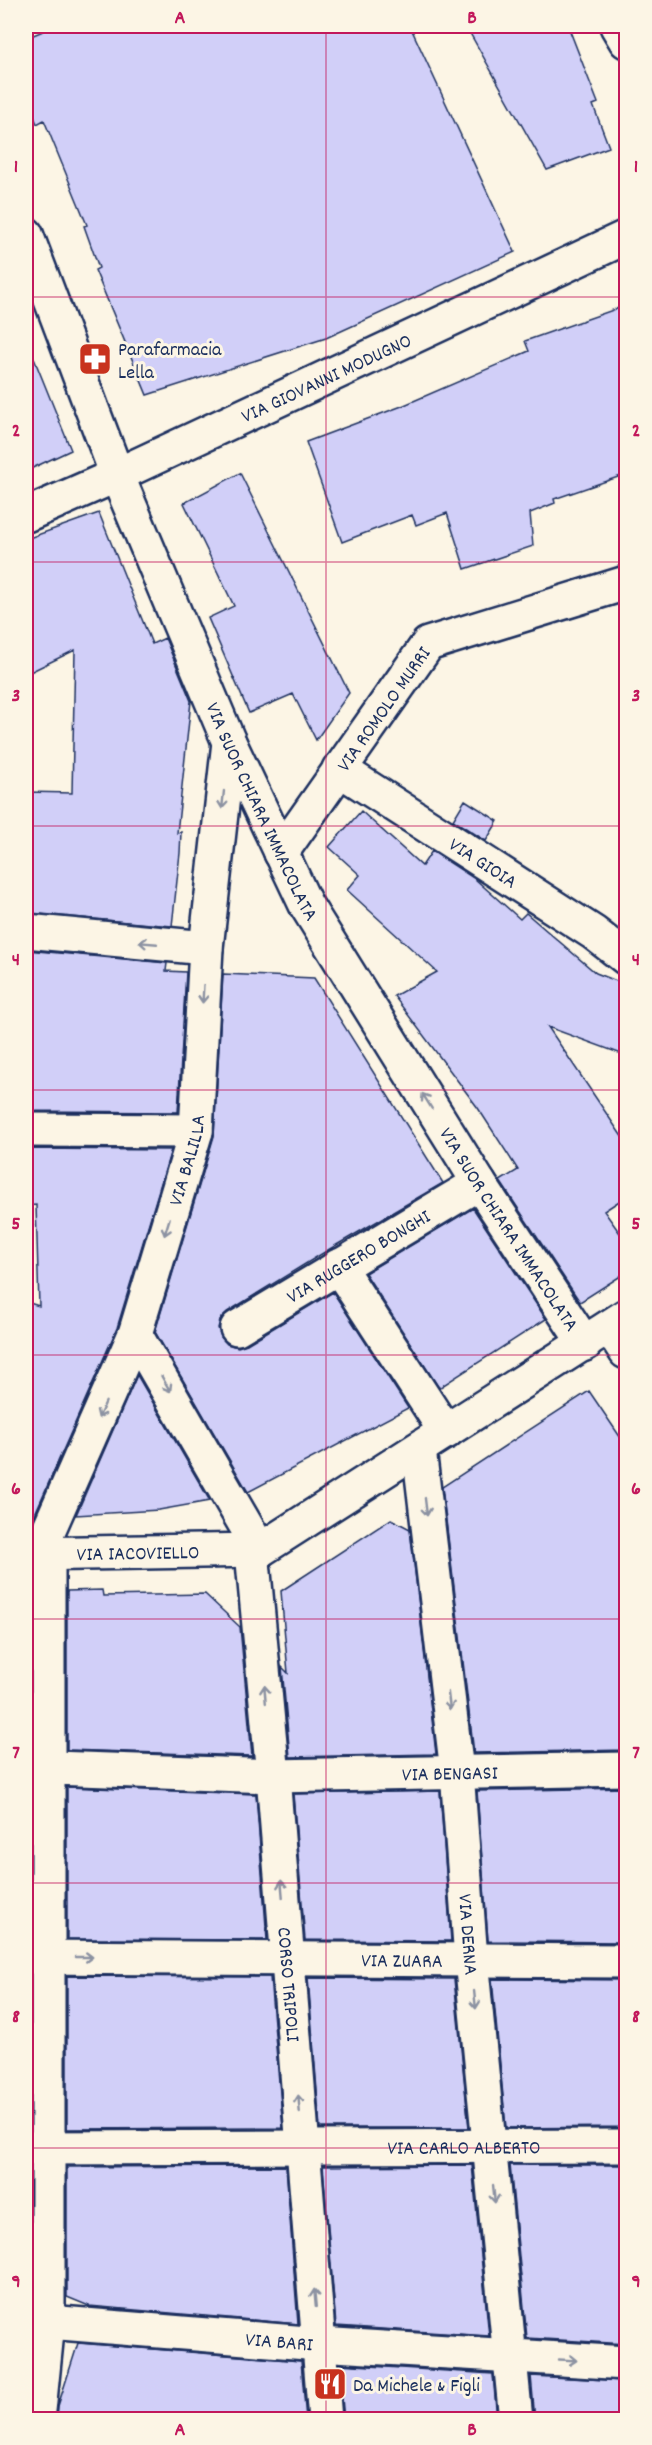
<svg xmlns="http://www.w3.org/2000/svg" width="652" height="2445" viewBox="0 0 652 2445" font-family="Dekko,sans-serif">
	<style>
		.building { fill: #d1cff8; stroke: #1b2f5e; stroke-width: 1.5 }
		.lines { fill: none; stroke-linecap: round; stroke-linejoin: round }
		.street-casing { stroke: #1b2f5e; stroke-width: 38 }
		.secondary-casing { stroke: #1b2f5e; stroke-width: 38 }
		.street { stroke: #fcf5e5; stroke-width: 33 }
		.secondary { stroke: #fcf5e5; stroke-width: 33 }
		.oneway { stroke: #8c92a2 }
		.grid { fill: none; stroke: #c2185b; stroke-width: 1.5; stroke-opacity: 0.55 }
		.labels { text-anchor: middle; stroke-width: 6; stroke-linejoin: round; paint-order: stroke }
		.poi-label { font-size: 20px; fill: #1b2f5e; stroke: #fcf5e5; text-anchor: start }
		.street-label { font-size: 20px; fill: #1b2f5e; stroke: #fcf5e5 }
		.neatline { fill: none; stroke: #c2185b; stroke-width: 2 }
		.grid-label { font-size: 20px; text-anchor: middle; font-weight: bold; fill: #c2185b }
	</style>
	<rect width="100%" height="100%" fill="#fcf5e5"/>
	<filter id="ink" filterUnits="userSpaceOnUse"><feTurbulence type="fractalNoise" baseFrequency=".0167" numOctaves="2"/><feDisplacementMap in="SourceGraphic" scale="12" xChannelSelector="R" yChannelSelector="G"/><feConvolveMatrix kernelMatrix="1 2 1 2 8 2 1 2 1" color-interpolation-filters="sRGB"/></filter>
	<g filter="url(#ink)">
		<!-- building -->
		<path class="building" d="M55,26h355l105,226 -189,86 -179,57 -52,-125 4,-2 -15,-42 3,-1 -43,-105 -7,4 -11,-28v-58z
			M466,26h102l30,77 -5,2 16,42 -62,23z
			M627,305v169l-73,25 1,4 -25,10 3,33 -68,23 -18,-56 -31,12 -4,-10 -70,27 -36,-100 96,-36 127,-55 -4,-10z
			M26,341h1l44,109 -45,21z
			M240,473l109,220 -33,47 -23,-46 -44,19 -41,-95 26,-12 -50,-103z
			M99,513l53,131 13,-6 26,63 -14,132 4,-1 -1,21 -8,73 -146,-13v-121l46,1 3,-143 -49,24v-135z
			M465,800l33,21 -12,20 -33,-21z
			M361,811l61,55 10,-15 43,28 45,40 6,-6 70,60 31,12v71l-79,-29 79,117v52l-23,15 23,32v29l-47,30 -80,-121 18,-11 -40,-62 -84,-112 43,-24 -90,-82 13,-15 -31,-28z
			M26,950l141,13 -1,8 20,1 -8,140 -152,-1z
			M223,974l91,4 129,205 -115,67 -101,62 -6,6 -3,10 3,9 6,7 11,3 9,-3 86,-52 75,116 -160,84 -93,-160 59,-196z
			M26,1149l145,1 -54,178 -83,188h-8v-214l13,4 -3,-101 -10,1z
			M473,1208l73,111 -107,69 -74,-115z
			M137,1375l73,126 -51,9 -83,5z
			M589,1391l38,56v303l-153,3 -32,-266z
			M391,1519l19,10 26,225 -146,3 -8,-90 6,6 -7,-82z
			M102,1590l1,6 102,-2 35,33 12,129 -185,-6v-159z
			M67,1787l189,7 11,146 -200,-1z
			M627,1788v154l-139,-1 -11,-150z
			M440,1791l11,150 -146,-1 -12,-146z
			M67,1976l203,1 13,151 -216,1z
			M308,1978l146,1 15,149h-149z
			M492,1979l135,1v147l-121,1z
			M472,2165l17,171 -153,-10 -13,-160z
			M510,2165h117v179l-100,-6z
			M286,2166l12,158 -209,-18 -22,-9v-130z
			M78,2343l223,18 5,59h-249l1,-14z
			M339,2364l154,10 4,46h-153z
			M531,2376l96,5v39h-92z"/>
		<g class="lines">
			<defs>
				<g id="street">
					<path d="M617,26l9,15"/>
					<path id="s1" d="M26,234l91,241 112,267 77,163 173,278 106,161"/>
					<path id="s2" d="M26,515l91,-40 509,-238"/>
					<path id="s3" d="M339,769l255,164 32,25"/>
					<path id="s4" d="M281,853l147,-209 198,-61"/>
					<path d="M26,931l180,17"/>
					<path d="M26,1130l170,1"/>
					<path d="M338,1266l108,166"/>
					<path d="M610,1327l16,25"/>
					<path id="s5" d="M237,1328l242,-145"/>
					<path d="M135,1334l125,216"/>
					<path id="s6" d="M419,1449l38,323 14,187 45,461"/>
					<path id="s7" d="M38,1554l97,-220 61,-203 10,-183 23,-206"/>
					<path id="s8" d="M26,1767l247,9 353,-7"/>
					<path id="s9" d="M26,1957l600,4"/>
					<path id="s10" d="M26,2148l600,-2"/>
					<path id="s11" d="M48,2322l271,22 307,19"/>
					<path d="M38,2420l10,-98v-768"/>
				</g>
				<g id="secondary">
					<path id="s12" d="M252,1551l21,225 52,644"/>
					<path id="s13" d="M26,1554l234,-4 366,-234"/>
				</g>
			</defs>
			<!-- street casing -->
			<use href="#street" class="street-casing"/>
			<!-- secondary casing -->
			<use href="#secondary" class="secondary-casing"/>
			<!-- street -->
			<use href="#street" class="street"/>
			<!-- secondary -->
			<use href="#secondary" class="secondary"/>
		</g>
		<!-- one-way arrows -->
		<defs><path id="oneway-shaft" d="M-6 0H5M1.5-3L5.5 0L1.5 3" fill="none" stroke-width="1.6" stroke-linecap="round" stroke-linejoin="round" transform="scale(1.5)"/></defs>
		<g class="oneway">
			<use href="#oneway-shaft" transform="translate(223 800) rotate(96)"/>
			<use href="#oneway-shaft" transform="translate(148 943) rotate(-175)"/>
			<use href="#oneway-shaft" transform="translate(203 994) rotate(93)"/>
			<use href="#oneway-shaft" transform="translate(427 1101) rotate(-122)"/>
			<use href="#oneway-shaft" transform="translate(167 1227) rotate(107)"/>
			<use href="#oneway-shaft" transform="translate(166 1384) rotate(60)"/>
			<use href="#oneway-shaft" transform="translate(102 1410) rotate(114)"/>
			<use href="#oneway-shaft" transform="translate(426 1507) rotate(83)"/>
			<use href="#oneway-shaft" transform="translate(265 1694) rotate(-95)"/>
			<use href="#oneway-shaft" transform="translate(449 1701) rotate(83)"/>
			<use href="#oneway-shaft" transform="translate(282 1889) rotate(-95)"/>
			<use href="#oneway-shaft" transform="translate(84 1957)"/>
			<use href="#oneway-shaft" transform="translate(475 2000) rotate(84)"/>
			<use href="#oneway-shaft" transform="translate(299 2104) rotate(-95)"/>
			<use href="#oneway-shaft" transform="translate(494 2194) rotate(84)"/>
			<use href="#oneway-shaft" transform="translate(315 2298) rotate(-95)"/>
			<use href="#oneway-shaft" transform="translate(568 2360) rotate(3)"/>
		</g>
	</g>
	<!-- grid -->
	<path class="grid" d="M326,26v2394M26,297h600M26,562h600M26,826h600M26,1090h600M26,1355h600M26,1619h600M26,1883h600M26,2148h600"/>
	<!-- icons -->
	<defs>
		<symbol id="pharmacy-square" viewBox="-11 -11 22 22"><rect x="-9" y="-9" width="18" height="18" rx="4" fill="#c8321e" stroke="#fcf5e5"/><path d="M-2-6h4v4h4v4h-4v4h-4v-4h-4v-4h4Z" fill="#fff"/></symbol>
		<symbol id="restaurant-square" viewBox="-11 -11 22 22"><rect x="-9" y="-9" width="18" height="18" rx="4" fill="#c8321e" stroke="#fcf5e5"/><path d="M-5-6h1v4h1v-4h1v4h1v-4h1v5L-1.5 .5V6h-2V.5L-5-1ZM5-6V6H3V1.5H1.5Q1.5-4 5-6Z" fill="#fff"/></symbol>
	</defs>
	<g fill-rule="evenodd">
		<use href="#pharmacy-square" x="76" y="340" width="38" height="38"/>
		<use href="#restaurant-square" x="311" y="2365" width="38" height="38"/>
	</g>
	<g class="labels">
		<!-- poi labels -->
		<g class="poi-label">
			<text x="118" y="355">Parafarmacia<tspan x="118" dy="23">Lella</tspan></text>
			<text x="353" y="2391">Da Michele &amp; Figli</text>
		</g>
		<!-- street labels -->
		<g class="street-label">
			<text dy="7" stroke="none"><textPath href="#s2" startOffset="330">VIA GIOVANNI MODUGNO</textPath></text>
			<text dy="7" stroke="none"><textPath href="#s4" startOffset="177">VIA ROMOLO MURRI</textPath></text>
			<text dy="7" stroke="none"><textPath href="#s1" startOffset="624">VIA SUOR CHIARA IMMACOLATA</textPath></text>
			<text dy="7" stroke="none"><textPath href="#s3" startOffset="172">VIA GIOIA</textPath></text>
			<text dy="7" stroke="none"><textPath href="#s7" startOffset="422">VIA BALILLA</textPath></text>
			<text dy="7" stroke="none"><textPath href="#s1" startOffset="1110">VIA SUOR CHIARA IMMACOLATA</textPath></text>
			<text dy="7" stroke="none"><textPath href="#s5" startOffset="141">VIA RUGGERO BONGHI</textPath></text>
			<text dy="7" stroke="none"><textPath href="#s13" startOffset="112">VIA IACOVIELLO</textPath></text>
			<text dy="7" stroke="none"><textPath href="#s8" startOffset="424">VIA BENGASI</textPath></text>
			<text dy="7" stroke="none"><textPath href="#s6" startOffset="488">VIA DERNA</textPath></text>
			<text dy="7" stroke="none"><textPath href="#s9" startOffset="376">VIA ZUARA</textPath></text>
			<text dy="7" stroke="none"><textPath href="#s12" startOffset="435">CORSO TRIPOLI</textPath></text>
			<text dy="7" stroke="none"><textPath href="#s10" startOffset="438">VIA CARLO ALBERTO</textPath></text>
			<text dy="7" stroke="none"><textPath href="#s11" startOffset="232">VIA BARI</textPath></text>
		</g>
	</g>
	<!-- margin -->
	<rect width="652" height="2445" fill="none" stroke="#fcf5e5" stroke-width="66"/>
	<rect x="33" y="33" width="586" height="2379" class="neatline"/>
	<g class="grid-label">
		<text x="180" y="23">A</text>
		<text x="472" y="23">B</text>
		<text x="16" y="172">1</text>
		<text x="636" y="172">1</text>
		<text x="16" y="436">2</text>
		<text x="636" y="436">2</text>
		<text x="16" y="701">3</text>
		<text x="636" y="701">3</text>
		<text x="16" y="965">4</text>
		<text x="636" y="965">4</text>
		<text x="16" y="1229">5</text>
		<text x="636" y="1229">5</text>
		<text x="16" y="1494">6</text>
		<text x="636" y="1494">6</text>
		<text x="16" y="1758">7</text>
		<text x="636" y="1758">7</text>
		<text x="16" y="2022">8</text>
		<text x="636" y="2022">8</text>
		<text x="16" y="2287">9</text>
		<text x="636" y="2287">9</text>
		<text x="180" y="2435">A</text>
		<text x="472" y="2435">B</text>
	</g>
</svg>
